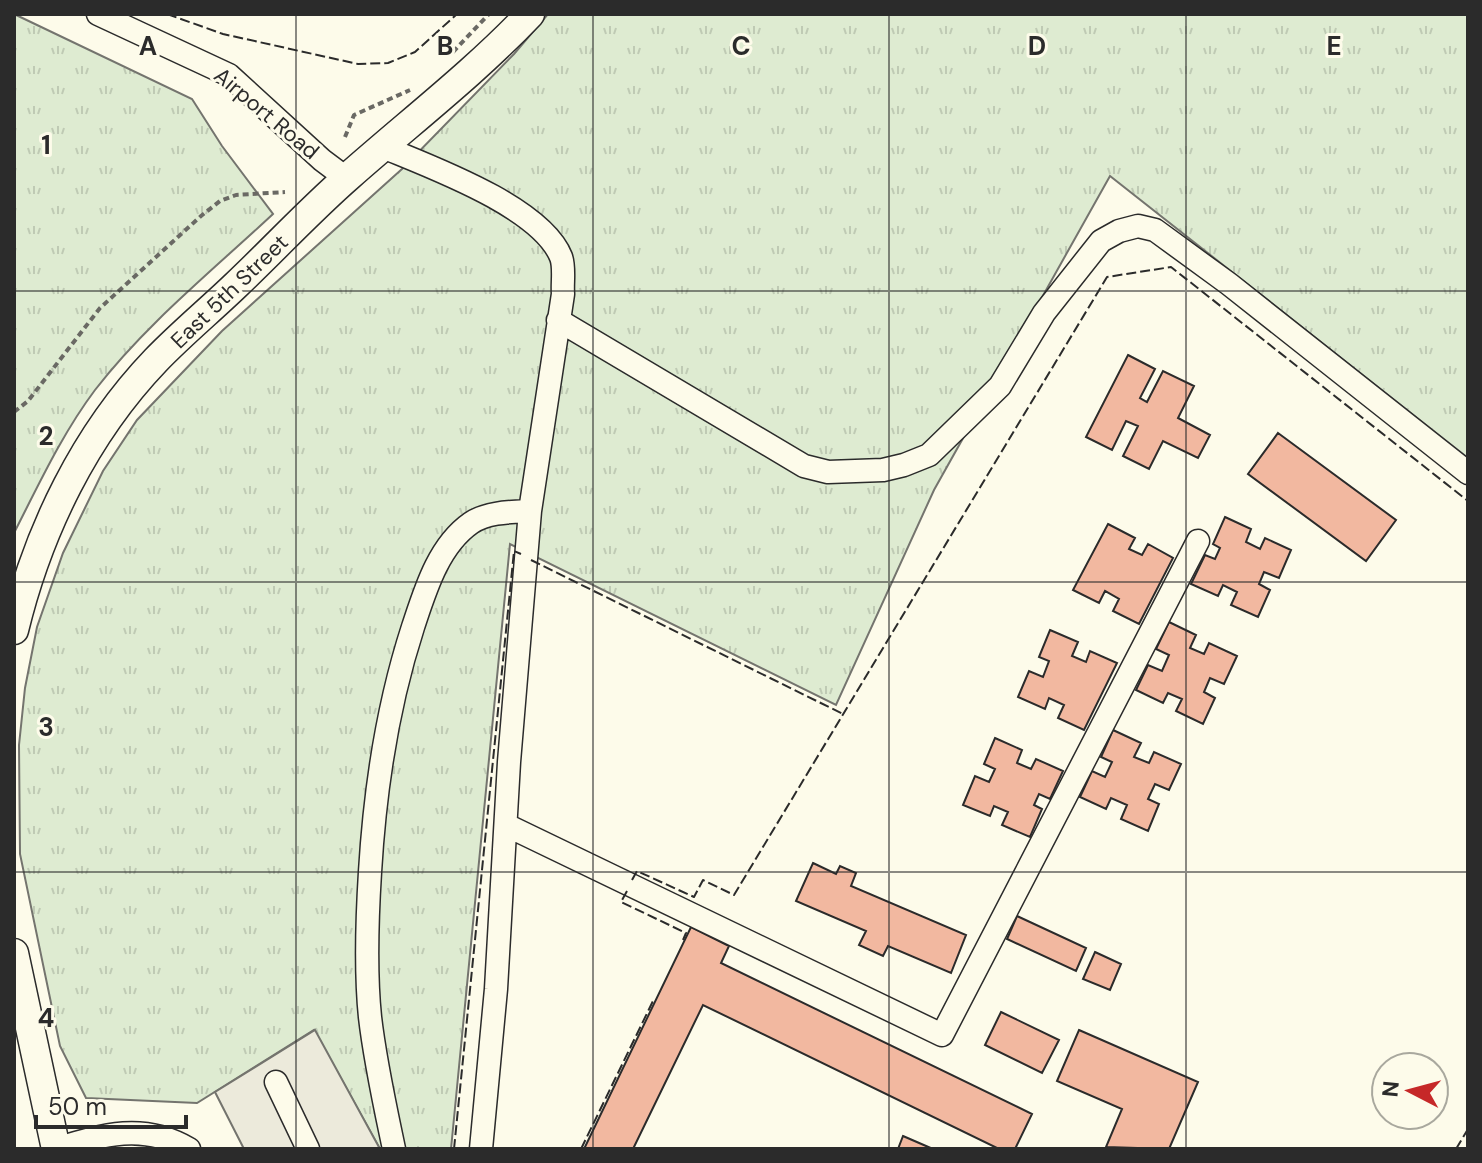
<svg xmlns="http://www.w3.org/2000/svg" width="1482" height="1163" viewBox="0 0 1482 1163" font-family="'DM Sans',sans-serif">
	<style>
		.grass { fill: url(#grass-tufts); stroke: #74746e; stroke-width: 2 }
		.parking { fill: #eceadb; stroke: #74746e; stroke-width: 2 }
		.building { fill: #f2b8a0; stroke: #2b2b2b; stroke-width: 2 }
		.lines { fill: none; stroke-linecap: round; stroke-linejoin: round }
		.minor-casing { stroke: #2b2b2b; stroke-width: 25 }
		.major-casing { stroke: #2b2b2b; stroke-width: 31 }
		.path { stroke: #6a6964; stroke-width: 4; stroke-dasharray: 6 4; stroke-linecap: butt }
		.minor { stroke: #fdfbea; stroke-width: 22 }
		.major { stroke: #fdfbea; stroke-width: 28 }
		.fence { stroke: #2b2b2b; stroke-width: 2; stroke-dasharray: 10 4; stroke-linecap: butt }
		.grid { fill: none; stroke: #2b2b2b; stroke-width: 2; stroke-opacity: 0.55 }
		.labels { text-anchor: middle; stroke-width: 6; stroke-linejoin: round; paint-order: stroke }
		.street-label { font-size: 22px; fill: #2b2b2b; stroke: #fdfbea }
		.grid-label { font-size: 26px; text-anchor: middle; font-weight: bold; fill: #2b2b2b; stroke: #fdfbea; stroke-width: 6; stroke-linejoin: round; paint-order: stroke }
	</style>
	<defs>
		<pattern id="grass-tufts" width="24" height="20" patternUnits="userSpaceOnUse" patternTransform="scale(2)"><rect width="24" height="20" fill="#deebd1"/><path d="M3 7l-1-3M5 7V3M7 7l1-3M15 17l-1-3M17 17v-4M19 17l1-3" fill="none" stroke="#bfcab4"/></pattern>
	</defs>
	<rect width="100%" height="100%" fill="#fdfbea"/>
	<!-- grass -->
	<path class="grass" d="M14,14l178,85 30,47 51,68c-61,57 -127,110 -178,176 -33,44 -56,94 -81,143z
		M548,14h920v444l-358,-282 -176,314 -98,215 -326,-161 -59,605h-71l-66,-119 -117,73 -111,-5 -26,-52 -40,-192 -1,-109 6,-57 12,-61 26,-74 40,-82 34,-51 85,-89 180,-162 112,-115z"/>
	<!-- parking -->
	<path class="parking" d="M315,1030l65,119h-136l-29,-57z"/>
	<!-- building -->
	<path class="building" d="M1128,355l27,14 -15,29 7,4 16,-31 31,15 -16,32 32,17 -12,23 -35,-17 -14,28 -26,-13 15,-30 -12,-5 -14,29 -26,-13z
		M1278,433l118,87 -30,41 -118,-87z
		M1225,517l26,12 -5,13 14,7 5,-11 26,12 -12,28 -15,-6 -5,12 11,6 -12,27 -27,-12 6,-13 -14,-7 -5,11 -27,-12 14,-29 10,4 5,-11 -7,-4z
		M1108,524l27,14 -6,11 13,6 6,-11 25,14 -34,66 -26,-13 6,-12 -14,-8 -6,12 -26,-13z
		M1169,622l27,13 -6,13 14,6 5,-11 28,13 -13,28 -14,-6 -6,14 11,6 -12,26 -27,-13 6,-12 -14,-6 -5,10 -27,-13 12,-25 14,6 7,-16 -13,-6z
		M1050,630l28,12 -6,14 14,6 4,-11 27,12 -33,67 -26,-12 6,-13 -15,-7 -4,11 -27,-12 11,-26 14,6 6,-16 -10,-4z
		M1113,730l28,13 -7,14 15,6 5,-11 27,12 -12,26 -14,-6 -7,15 11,5 -11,27 -27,-12 6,-14 -16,-7 -5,11 -26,-12 12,-26 13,6 7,-15 -11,-5z
		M995,738l27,12 -5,13 14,6 5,-10 27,12 -13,28 -11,-5 -5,11 8,4 -12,28 -28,-12 6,-13 -14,-6 -4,10 -27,-11 12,-29 14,6 6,-13 -11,-5z
		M813,863l23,11 4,-8 16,7 -5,13 115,49 -15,38 -63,-27 -5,10 -24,-11 7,-14 -70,-30z
		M1017,916l69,32 -10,23 -69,-32z
		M691,927l38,19 -8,17 311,151 -17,35h-16l-296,-144 -70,144h-49z
		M1095,952l26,12 -11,26 -27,-11z
		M1001,1012l58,28 -17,33 -57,-28z
		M1079,1030l119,52 -29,67 -63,-2 16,-38 -65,-28z
		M903,1136l30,13h-35z"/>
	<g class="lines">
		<defs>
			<path id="minor" d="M98,14l131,61 93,85 24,18
				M383,147c48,20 158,60 178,110 4,10 1,26 2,37l-33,217 -21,251 -13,227 -15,160
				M558,320l246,146 24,6 55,-2 21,-5 25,-10 71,-69 44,-73 57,-72 18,-10 19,-5 17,4 74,54 239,189
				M506,825l436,210 256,-494
				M276,1082l32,67
				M56,1149c46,-14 87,-27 133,0
				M394,1149c-9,-43 -19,-88 -24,-132 -5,-48 -3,-97 0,-145 5,-84 17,-165 43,-245 12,-36 25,-81 58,-104 16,-11 40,-11 59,-12"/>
			<path id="major" d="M14,630c24,-99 71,-196 142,-270 25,-26 54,-50 80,-75 38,-36 74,-75 113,-109 61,-54 125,-103 181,-162
				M14,953l42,196"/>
		</defs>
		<!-- minor casing -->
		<use href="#minor" class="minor-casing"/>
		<!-- major casing -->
		<use href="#major" class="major-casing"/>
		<!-- path -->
		<path class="path" d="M453,52l36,-38
			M345,137l9,-22 56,-25
			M14,235v81
			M14,412l14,-11 72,-93 101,-92 19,-15 16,-6 49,-3"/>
		<!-- minor -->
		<use href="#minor" class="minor"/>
		<!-- major -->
		<use href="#major" class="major"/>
		<!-- fence -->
		<path class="fence" d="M167,14l56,20 135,30 30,-1 27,-11 42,-38
			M531,560l312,154
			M632,880l5,-9 57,26 9,-17 31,15 373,-618 64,-10 297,234
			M627,891l-6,11 65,31 -3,7
			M454,1149l60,-598 7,3
			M581,1149l72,-148
			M1456,1149l12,-20"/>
	</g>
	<!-- grid -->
	<path class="grid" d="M296,14v1135M593,14v1135M889,14v1135M1186,14v1135M14,291h1454M14,582h1454M14,872h1454"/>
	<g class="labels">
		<!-- street labels -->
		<g class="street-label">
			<text transform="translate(267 113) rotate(40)" y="8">Airport Road</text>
			<text transform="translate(229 291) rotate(-44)" y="8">East 5th Street</text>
		</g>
	</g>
	<g class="grid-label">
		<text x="148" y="55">A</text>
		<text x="445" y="55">B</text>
		<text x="741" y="55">C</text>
		<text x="1037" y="55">D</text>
		<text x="1334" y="55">E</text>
		<text x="46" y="154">1</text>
		<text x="46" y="445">2</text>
		<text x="46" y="736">3</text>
		<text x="46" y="1027">4</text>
	</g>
	<!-- border -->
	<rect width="1482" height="1163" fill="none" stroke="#2b2b2b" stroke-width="32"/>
	<!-- north arrow -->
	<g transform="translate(1410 1091) rotate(276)"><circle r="38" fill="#fdfbea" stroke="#a9a89e" stroke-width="2"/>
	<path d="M0-6L14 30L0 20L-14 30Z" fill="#c62828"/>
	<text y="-12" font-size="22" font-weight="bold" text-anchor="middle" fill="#2b2b2b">N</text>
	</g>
	<!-- scale -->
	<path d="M36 1115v12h150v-12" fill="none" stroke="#2b2b2b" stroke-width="4"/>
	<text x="48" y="1115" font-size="24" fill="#2b2b2b" stroke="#fdfbea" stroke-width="6" paint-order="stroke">50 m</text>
</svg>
